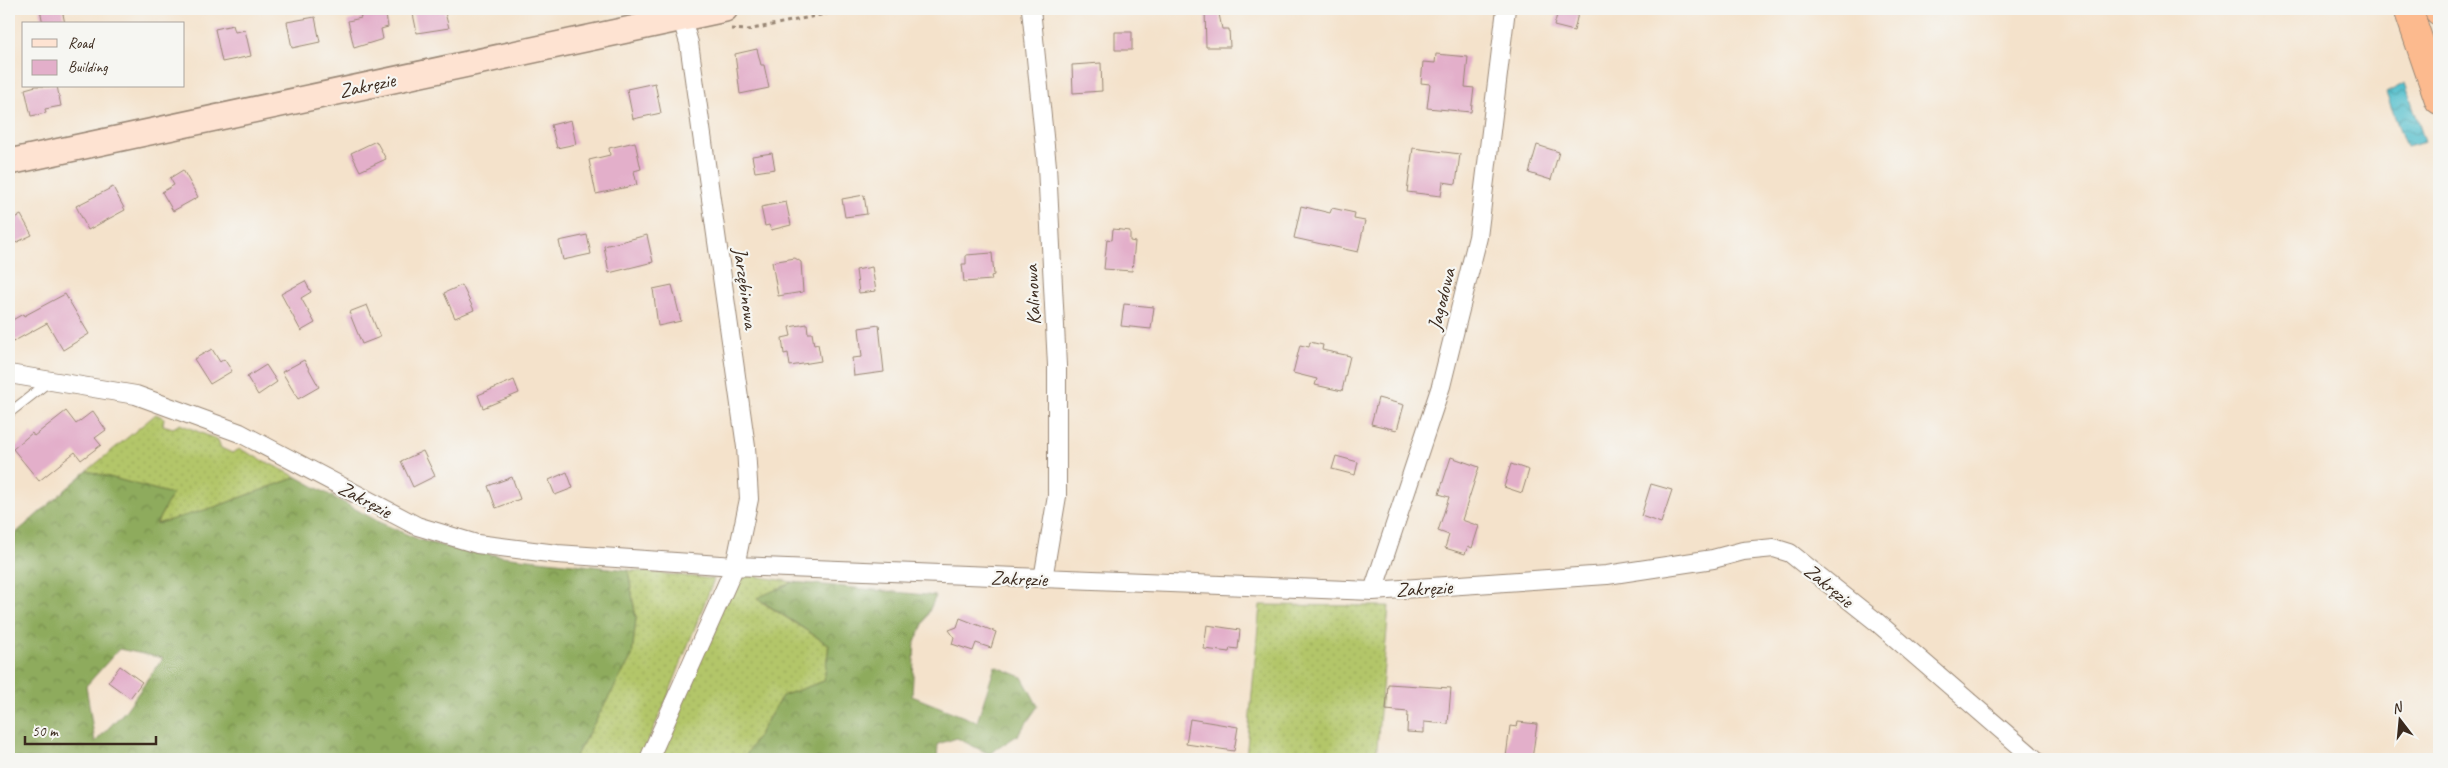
<svg xmlns="http://www.w3.org/2000/svg" width="2448" height="768" viewBox="0 0 2448 768" font-family="Caveat,sans-serif">
	<style>
		.grass { fill: url(#grass-dots); stroke: #777844 }
		.forest { fill: url(#forest-crowns); stroke: #646a3e; fill-rule: evenodd }
		.water { fill: url(#water-waves); stroke: #487576 }
		.building { fill: #e3afca }
		.lines { fill: none; stroke-linecap: round; stroke-linejoin: round }
		.lane-casing { stroke: #988674; stroke-width: 11 }
		.street-casing { stroke: #988674; stroke-width: 20 }
		.secondary-casing { stroke: #988674; stroke-width: 28 }
		.highway-casing { stroke: #988674; stroke-width: 30 }
		.path { stroke: #988674; stroke-width: 3; stroke-dasharray: 4 4; stroke-linecap: butt }
		.lane { stroke: #fff; stroke-width: 9 }
		.street { stroke: #fff; stroke-width: 18 }
		.secondary { stroke: #fee3d2; stroke-width: 25 }
		.highway { stroke: #fcba8e; stroke-width: 28 }
		.labels { text-anchor: middle; stroke-width: 4.5; stroke-linejoin: round; paint-order: stroke }
		.street-label { font-size: 20px; fill: #3b2a1e; stroke: #f6f6f2 }
	</style>
	<defs>
		<pattern id="grass-dots" width="8" height="8" patternUnits="userSpaceOnUse" patternTransform="scale(1.25)"><rect width="8" height="8" fill="#b3c669"/><path d="M2 2h.1M6 6h.1" fill="none" stroke="#9baa5b" stroke-width="1.8" stroke-linecap="round"/></pattern>
		<pattern id="forest-crowns" width="20" height="18" patternUnits="userSpaceOnUse" patternTransform="scale(1.25)"><rect width="20" height="18" fill="#8eab5d"/><path d="M2 6a3 3 0 1 1 6 0M12 15a3 3 0 1 1 6 0" fill="none" stroke="#758b4c"/></pattern>
		<pattern id="water-waves" width="16" height="10" patternUnits="userSpaceOnUse" patternTransform="scale(1.25)"><rect width="16" height="10" fill="#54c0cd"/><path d="M0 5q4-4 8 0t8 0" fill="none" stroke="#479ca6"/></pattern>
	</defs>
	<rect width="100%" height="100%" fill="#f6f6f2"/>
	<filter id="ink" filterUnits="userSpaceOnUse"><feTurbulence type="fractalNoise" baseFrequency=".02" numOctaves="2"/><feDisplacementMap in="SourceGraphic" scale="10" xChannelSelector="R" yChannelSelector="G"/><feConvolveMatrix kernelMatrix="1 2 1 2 8 2 1 2 1" color-interpolation-filters="sRGB"/></filter>
	<filter id="wash" filterUnits="userSpaceOnUse"><feTurbulence type="fractalNoise" baseFrequency=".0096" numOctaves="4" result="noise"/><feDisplacementMap in="SourceGraphic" scale="20" xChannelSelector="R" yChannelSelector="G"/><feGaussianBlur stdDeviation="1.12" result="paint"/><feColorMatrix in="noise" values="0 0 0 0 0 0 0 0 0 0 0 0 0 0 0 0 0 1.4 0 .05"/><feComposite in="paint" operator="in"/></filter>
	<g filter="url(#wash)">
		<rect width="100%" height="100%" fill="#f4e2cb"/>
		<!-- grass -->
		<path class="grass" d="M156,414l8,4 -1,7 10,3 7,-4 38,16 3,8 11,5 8,-4 57,28 -82,30 -59,18 15,-31 -84,-23z
			M628,570l86,9 -48,122 -26,58h-66l58,-103 4,-38z
			M734,573l59,9 -36,17 72,46 -5,36 -42,15 -38,63h-89z
			M1260,605l129,1 -13,153h-130z"/>
		<!-- forest -->
		<path class="forest" d="M87,471l85,23 -16,30 59,-17 82,-30 84,46 39,17 31,8 51,8 126,14 8,48 -4,38 -58,103h-565v-220zM119,649l44,9 -37,52 -31,32 -9,-56z
			M793,582l143,14 -21,46 -3,54 65,26 18,-56 27,11 16,29 -20,29 -29,19 -32,-16 -19,6 -1,15h-193l38,-63 42,-15 5,-36 -72,-47z"/>
		<!-- water -->
		<path class="water" d="M2405,83l20,59 -19,5 -20,-54z"/>
		<g id="blocks">
			<!-- building -->
			<path class="building" d="M40,9h22l3,15h-22z
				M385,9l3,18 -7,2 2,10 -29,9 -6,-27 13,-3 -1,-4z
				M412,9h32l5,19 -32,5z
				M1205,9h13l4,20h7l1,18h-24z
				M1562,9h17l-5,22 -20,-5 4,-15 3,1z
				M315,17l5,25 -28,6 -5,-26z
				M233,25l2,7 10,-2 6,26 -29,6 -7,-33z
				M1115,32h17v18h-17z
				M757,49l4,16h3l5,23 -29,6 -5,-40z
				M1436,54l32,3 -3,30 9,1 -3,24 -44,-4 3,-24 -9,-1 2,-21 12,1z
				M1101,63l1,28 -29,2 -1,-28z
				M655,83l6,30 -28,6 -6,-30z
				M36,86h21l4,20 -16,3 1,4 -15,3 -6,-27z
				M571,120l5,24 -19,4 -6,-23z
				M376,141l10,18 -26,12 -9,-18z
				M635,142l6,27 -7,2 3,14 -41,9 -7,-34 21,-5 -1,-7z
				M1537,145l22,7 -8,28 -22,-7z
				M1413,148l47,6 -4,30 -13,-2 -2,14 -34,-4z
				M772,153l3,16 -20,3 -3,-16z
				M183,170l15,27 -25,14 -11,-19 12,-7 -4,-7z
				M113,187l12,23 -37,20 -12,-24z
				M864,195l3,19 -22,3 -3,-18z
				M786,202l5,23 -20,5 -2,-5 -4,1 -4,-19z
				M1301,206l29,7 2,-5 23,5 -1,6 11,2 -7,31 -64,-14z
				M21,215l11,20 -23,11v-25z
				M1113,229l17,2v10l5,1 -3,29 -28,-2 3,-30 5,1z
				M587,235l4,19 -28,6 -4,-19z
				M647,235l6,27 -44,11 -5,-27z
				M992,253l2,22 -3,1 1,4 -28,2 -2,-18h4v-9z
				M795,258l6,4 2,30 -25,4 -6,-34z
				M872,267l4,24 -17,2 -3,-23z
				M305,281l6,11 -10,6 14,25 -14,8 -20,-37z
				M462,285l12,25 -19,8 -11,-25z
				M672,285l9,36 -23,5 -5,-37z
				M65,294l24,40 -26,16 -16,-27 -38,21v-22l14,-8 1,2z
				M1124,304l30,3 -3,22 -30,-3z
				M367,305l13,32 -18,7 -13,-32z
				M807,324l1,9h4l2,12 4,-1 3,17 -31,5 -2,-13 -4,1 -2,-16 9,-2 -2,-9z
				M879,325l5,47 -30,4 -2,-18 10,-1 -3,-29z
				M1310,342l13,3 -1,5 28,6 -8,35 -27,-6 2,-6 -24,-6 7,-28 9,2z
				M212,349l8,13 4,-3 8,12 -22,13 -16,-25z
				M304,360l15,27 -21,12 -16,-27z
				M266,365l11,17 -19,13 -11,-18z
				M514,380l5,13 -36,15 -5,-13z
				M1378,398l26,7 -7,25 -26,-6z
				M66,411l10,13 17,-13 13,19 -11,8 6,7 -20,15 -6,-8 -36,29 -26,-32 19,-16 2,3z
				M423,451l12,25 -22,11 -12,-26z
				M1336,456l22,6 -3,13 -23,-6z
				M1451,457l28,10 -17,53 17,6 -7,22 -4,-2 -3,8 -20,-6 4,-13 -11,-4 11,-34 -10,-3z
				M1511,464l18,6 -7,23 -18,-6z
				M567,472l6,16 -18,7 -6,-15z
				M512,477l8,22 -24,9 -8,-22z
				M1651,484l21,6 -11,33 -20,-7z
				M960,618l36,14 -5,16 -15,-5 -3,8 -21,-7 2,-7 -5,-7 8,-3z
				M1207,625l33,5 -2,19 -8,-1 -1,4 -25,-3z
				M120,666l22,16 -12,16 -22,-16z
				M1388,684l63,4 -3,36 -24,-2v11l-17,-1 1,-20 -22,-2z
				M1190,719l48,8 -4,24 -48,-7z
				M1518,722l19,2 -5,35 -26,-2 4,-31 7,1z"/>
		</g>
	</g>
	<g filter="url(#ink)">
		<use href="#blocks" fill-opacity="0" stroke="#988674" stroke-width="1"/>
		<g class="lines">
			<defs>
				<path id="lane" d="M9,413l41,-32"/>
				<path id="street" d="M1031,9l16,157 10,200v130l-14,83
					M9,374l127,21 104,38 177,93 60,18 80,10 178,12 638,25 234,-16 106,-16 30,-8 31,-3 16,5 88,70 157,136
					M1373,591l68,-205 37,-149 28,-228
					M649,759l86,-193 14,-67 -3,-52 -57,-404 -10,-34"/>
				<path id="secondary" d="M9,162l716,-153"/>
				<path id="highway" d="M2408,9l31,91
					M2439,9v2"/>
			</defs>
			<!-- lane casing -->
			<use href="#lane" class="lane-casing"/>
			<!-- street casing -->
			<use href="#street" class="street-casing"/>
			<!-- secondary casing -->
			<use href="#secondary" class="secondary-casing"/>
			<!-- highway casing -->
			<use href="#highway" class="highway-casing"/>
			<!-- path -->
			<path class="path" d="M731,29l17,1 101,-21"/>
			<!-- lane -->
			<use href="#lane" class="lane"/>
			<!-- street -->
			<use href="#street" class="street"/>
			<!-- secondary -->
			<use href="#secondary" class="secondary"/>
			<!-- highway -->
			<use href="#highway" class="highway"/>
		</g>
	</g>
	<g class="labels">
		<!-- street labels -->
		<g class="street-label">
			<text transform="translate(367 85) rotate(-12)" y="7">Zakręzie</text>
			<text transform="translate(746 288) rotate(82)" y="7">Jarzębinowa</text>
			<text transform="translate(1032 295) rotate(-93)" y="7">Kalinowa</text>
			<text transform="translate(1441 299) rotate(-76)" y="7">Jagodowa</text>
			<text transform="translate(365 499) rotate(28)" y="7">Zakręzie</text>
			<text transform="translate(1019 578) rotate(2)" y="7">Zakręzie</text>
			<text transform="translate(1829 585) rotate(39)" y="7">Zakręzie</text>
			<text transform="translate(1424 588) rotate(-3)" y="7">Zakręzie</text>
		</g>
	</g>
	<!-- margin -->
	<rect width="2448" height="768" fill="none" stroke="#f6f6f2" stroke-width="30"/>
	<!-- legend -->
	<rect x="22" y="22" width="162" height="65" fill="#f6f6f2" stroke="#aba49d"/>
	<rect x="32" y="39" width="25" height="8" fill="#fee3d2" stroke="#aba49d"/>
	<text x="68" y="48" font-size="15" fill="#3b2a1e">Road</text>
	<rect x="32" y="60" width="25" height="15" fill="#e3afca" stroke="#aba49d"/>
	<text x="68" y="72" font-size="15" fill="#3b2a1e">Building</text>
	<!-- north arrow -->
	<g transform="translate(2400 720) rotate(344)" stroke="#f6f6f2" stroke-width="4" paint-order="stroke">
	<path d="M0-4L9 19L0 12L-9 19Z" fill="#3b2a1e"/>
	<text y="-8" font-size="14" font-weight="bold" text-anchor="middle" fill="#3b2a1e">N</text>
	</g>
	<!-- scale -->
	<path d="M25 736v8h131v-8" fill="none" stroke="#3b2a1e" stroke-width="2.5"/>
	<text x="32" y="736" font-size="15" fill="#3b2a1e" stroke="#f6f6f2" stroke-width="4" paint-order="stroke">50 m</text>
</svg>
